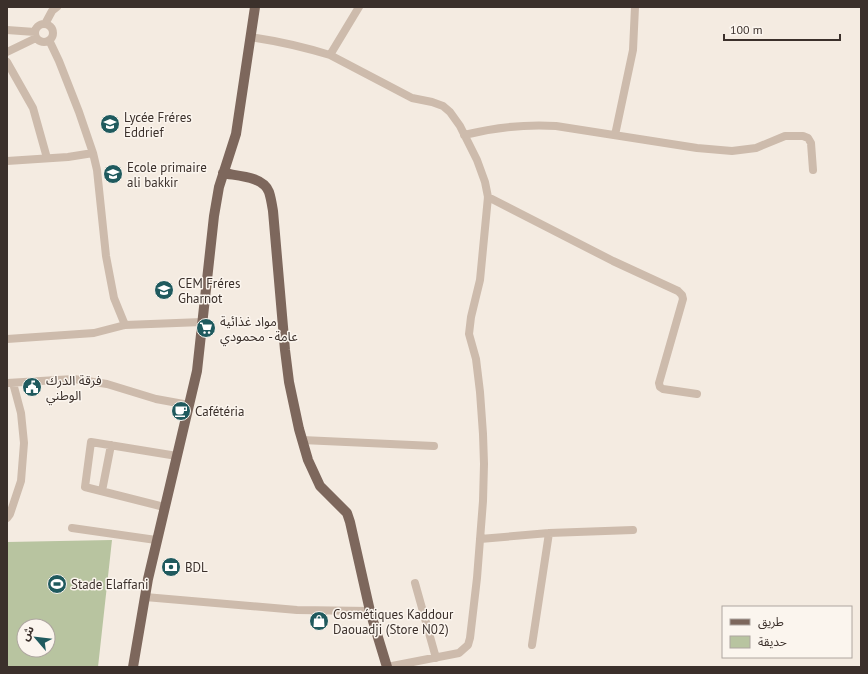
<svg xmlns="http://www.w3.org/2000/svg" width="868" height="674" viewBox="0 0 868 674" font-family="'PT Sans','Noto Sans Arabic',sans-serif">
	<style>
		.green { fill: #b8c4a0; fill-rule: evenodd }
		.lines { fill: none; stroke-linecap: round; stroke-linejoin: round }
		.minor { stroke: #cdbbac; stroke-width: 8 }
		.major { stroke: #7d675c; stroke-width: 10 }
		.labels { text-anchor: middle; stroke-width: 3; stroke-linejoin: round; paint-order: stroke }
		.poi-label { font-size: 13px; fill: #3b302b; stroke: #fbf5ee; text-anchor: start }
	</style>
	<rect width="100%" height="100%" fill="#f4ebe1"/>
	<!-- green -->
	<path class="green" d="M112,540l-14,127h-91v-125zM24,626h24v24h-24z"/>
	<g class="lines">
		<!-- minor -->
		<path class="minor" d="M45,24l7,-13 5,-4
			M35 33a9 9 0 1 1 18 0a9 9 0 1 1-18 0Z
			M7,30l28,2
			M250,37c28,4 54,10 80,18l29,-48
			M49,40l10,21 20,51 14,41 4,17 9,86 8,42 11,27
			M7,52l29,-14
			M330,55l82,43 20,4 11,4 7,6 10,14 17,34 8,22 3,15 -8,83 -9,37 -2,17 7,25 4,33 3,42 1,30 -1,37 -6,77 -7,60 -2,7 -9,8 -72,14
			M7,62l26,46 14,50
			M464,135c32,-8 59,-11 92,-9l141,22 35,3 24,-3 29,-12h18l5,2 3,5 2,27
			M615,135l18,-85 2,-43
			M7,161l61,-4 25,-4
			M488,197l125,64 65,30 4,4 1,4 -24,84 1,4 3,2 34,5
			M7,339l87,-6 31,-8 77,-3
			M7,383l67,-4 33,5 49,15 33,6
			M302,440l132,6
			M102,491l9,-46
			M164,507l-79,-20 6,-45 86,14
			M7,518l3,-4 11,-33 3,-38 -3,-30 -8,-30
			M72,528l84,12
			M480,539l69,-6 84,-3
			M415,583l21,75
			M145,597l152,13 73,1
			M532,645l17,-112"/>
		<!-- major -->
		<path class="major" d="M223,173c14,3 40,3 46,19 2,6 3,13 4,19l12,139 4,32 10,47 9,31 12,26 27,27 3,9 20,89 17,56
			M133,667l15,-88 49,-208 17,-155 5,-29 17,-53 19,-127"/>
	</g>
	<!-- icons -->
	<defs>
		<symbol id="school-disc" viewBox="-11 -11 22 22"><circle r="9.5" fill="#1f5a5e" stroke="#fbf5ee"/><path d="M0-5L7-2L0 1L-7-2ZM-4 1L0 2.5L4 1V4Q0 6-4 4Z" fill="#fff"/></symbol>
		<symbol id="supermarket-disc" viewBox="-11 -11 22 22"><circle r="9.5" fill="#1f5a5e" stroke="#fbf5ee"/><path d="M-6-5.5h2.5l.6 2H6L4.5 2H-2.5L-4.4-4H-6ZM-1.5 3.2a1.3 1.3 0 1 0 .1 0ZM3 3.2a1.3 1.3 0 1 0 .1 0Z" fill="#fff"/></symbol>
		<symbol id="civic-disc" viewBox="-11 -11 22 22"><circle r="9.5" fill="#1f5a5e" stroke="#fbf5ee"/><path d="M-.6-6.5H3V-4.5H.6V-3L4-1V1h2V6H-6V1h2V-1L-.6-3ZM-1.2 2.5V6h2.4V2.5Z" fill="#fff"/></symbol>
		<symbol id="cafe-disc" viewBox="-11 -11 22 22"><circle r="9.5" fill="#1f5a5e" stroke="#fbf5ee"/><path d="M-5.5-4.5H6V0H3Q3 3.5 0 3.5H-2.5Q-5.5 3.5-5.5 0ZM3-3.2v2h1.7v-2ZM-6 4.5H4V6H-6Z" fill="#fff"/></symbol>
		<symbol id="bank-disc" viewBox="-11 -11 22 22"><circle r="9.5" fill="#1f5a5e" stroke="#fbf5ee"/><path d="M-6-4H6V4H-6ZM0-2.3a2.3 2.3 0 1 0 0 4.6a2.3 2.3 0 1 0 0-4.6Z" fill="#fff"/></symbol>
		<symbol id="stadium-disc" viewBox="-11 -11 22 22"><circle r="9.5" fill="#1f5a5e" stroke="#fbf5ee"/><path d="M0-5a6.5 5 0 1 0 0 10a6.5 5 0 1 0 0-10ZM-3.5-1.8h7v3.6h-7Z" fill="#fff"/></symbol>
		<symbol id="shop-disc" viewBox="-11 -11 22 22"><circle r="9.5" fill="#1f5a5e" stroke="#fbf5ee"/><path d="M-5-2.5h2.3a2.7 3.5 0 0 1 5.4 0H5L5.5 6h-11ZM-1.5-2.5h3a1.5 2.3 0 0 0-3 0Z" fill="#fff"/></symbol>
	</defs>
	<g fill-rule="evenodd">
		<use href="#school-disc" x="99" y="113" width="22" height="22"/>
		<use href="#school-disc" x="102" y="163" width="22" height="22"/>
		<use href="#school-disc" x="153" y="279" width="22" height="22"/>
		<use href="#supermarket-disc" x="195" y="317" width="22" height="22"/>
		<use href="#civic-disc" x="21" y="376" width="22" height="22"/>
		<use href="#cafe-disc" x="170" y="400" width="22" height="22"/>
		<use href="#bank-disc" x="160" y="556" width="22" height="22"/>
		<use href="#stadium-disc" x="46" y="573" width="22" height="22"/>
		<use href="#shop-disc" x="308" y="610" width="22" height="22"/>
	</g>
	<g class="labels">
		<!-- poi labels -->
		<g class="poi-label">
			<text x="124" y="122">Lycée Fréres<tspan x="124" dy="15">Eddrief</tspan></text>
			<text x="127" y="172">Ecole primaire<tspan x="127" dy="15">ali bakkir</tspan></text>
			<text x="178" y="288">CEM Fréres<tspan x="178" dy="15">Gharnot</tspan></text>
			<text x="220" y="326">مواد غذائية<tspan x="220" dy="15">عامة - محمودي</tspan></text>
			<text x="46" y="385">فرقة الدرك<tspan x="46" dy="15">الوطني</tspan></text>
			<text x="195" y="416">Cafétéria</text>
			<text x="185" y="572">BDL</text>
			<text x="71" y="589">Stade Elaffani</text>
			<text x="333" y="619">Cosmétiques Kaddour<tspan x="333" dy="15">Daouadji (Store N02)</tspan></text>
		</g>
	</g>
	<!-- border -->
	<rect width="868" height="674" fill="none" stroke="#3b302b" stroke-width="16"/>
	<!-- legend -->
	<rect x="722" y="606" width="130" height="52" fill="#fbf5ee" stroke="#aea6a0"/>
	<rect x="730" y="619" width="20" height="6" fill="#7d675c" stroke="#aea6a0"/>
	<text x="758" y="626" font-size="12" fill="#3b302b">طريق</text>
	<rect x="730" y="636" width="20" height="12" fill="#b8c4a0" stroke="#aea6a0"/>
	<text x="758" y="646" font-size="12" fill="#3b302b">حديقة</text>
	<!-- north arrow -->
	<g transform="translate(36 638) rotate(298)"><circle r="19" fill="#fbf5ee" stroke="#aea6a0"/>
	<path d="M0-3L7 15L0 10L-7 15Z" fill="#1f5a5e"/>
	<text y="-6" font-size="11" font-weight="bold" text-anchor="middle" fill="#3b302b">ش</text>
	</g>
	<!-- scale -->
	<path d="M724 34v6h116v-6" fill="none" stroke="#3b302b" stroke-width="2"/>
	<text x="730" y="34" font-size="12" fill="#3b302b" stroke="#fbf5ee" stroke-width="3" paint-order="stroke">100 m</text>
</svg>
